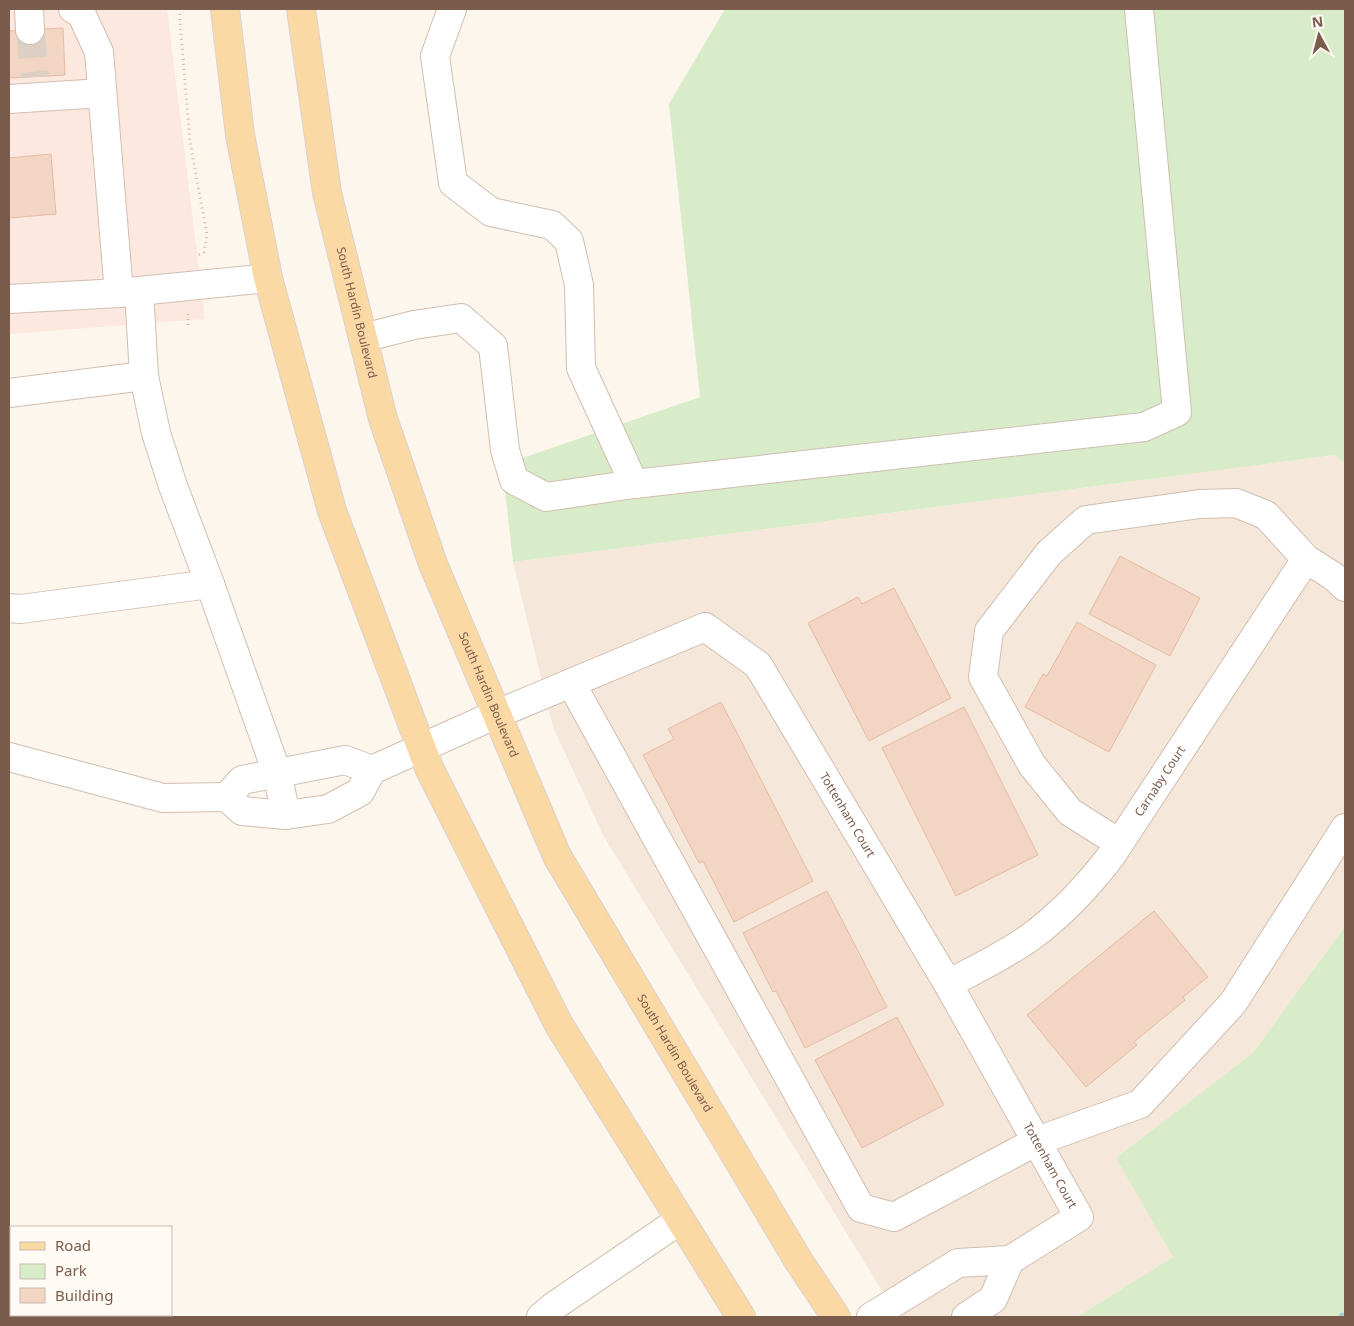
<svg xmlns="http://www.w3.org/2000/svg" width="1354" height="1326" viewBox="0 0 1354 1326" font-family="'Noto Sans',sans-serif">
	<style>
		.residential { fill: #f5e8da }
		.commercial { fill: #fde8e0 }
		.green { fill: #d8ecc9 }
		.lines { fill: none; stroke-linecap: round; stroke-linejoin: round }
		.stream { stroke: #a5d3da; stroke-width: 9 }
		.building { fill: #f3d5c3; stroke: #e6bba3 }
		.minor-tunnel { stroke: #dcd0c4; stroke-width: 28; stroke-dasharray: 28 14; stroke-linecap: butt }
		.minor-casing { stroke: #d1beb0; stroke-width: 30 }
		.major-casing { stroke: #dad1cd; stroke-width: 30 }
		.path { stroke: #d9b8a5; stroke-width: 3; stroke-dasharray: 1 4; stroke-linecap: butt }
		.minor { stroke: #fff; stroke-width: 28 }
		.major { stroke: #fbd9a5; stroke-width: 28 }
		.labels { text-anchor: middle; stroke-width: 4.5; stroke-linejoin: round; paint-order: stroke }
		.street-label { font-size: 12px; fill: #7a5c4d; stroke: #fffaf3 }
	</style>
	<rect width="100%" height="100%" fill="#fdf6ec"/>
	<!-- residential -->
	<path class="residential" d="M1336,455l9,9v462l-92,127 -136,105 56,99 -96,60h-179l-295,-482 -50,-108 -40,-165z"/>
	<!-- commercial -->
	<path class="commercial" d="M9,9h158l38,310 -196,15z"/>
	<!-- green -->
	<path class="green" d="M725,9h620v455l-10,-9 -822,107 -11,-97 198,-68 -31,-293z
		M1345,926v391h-268l96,-60 -57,-99 137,-105z"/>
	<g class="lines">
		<!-- stream -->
		<path class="stream" d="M1343,1317h2"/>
	</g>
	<!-- building -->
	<path class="building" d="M63,28l2,47 -56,3v-47z
		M51,154l5,60 -47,4v-60z
		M1120,556l80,42 -30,58 -81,-42z
		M894,588l57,110 -82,43 -61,-118 50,-26 4,7z
		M1077,622l79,43 -47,87 -84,-45 18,-33 4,2z
		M721,702l92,179 -79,41 -31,-61 -4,2 -56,-108 31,-16 -6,-10z
		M964,707l74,148 -82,41 -74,-148z
		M827,891l60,116 -82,41 -29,-57 -3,1 -30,-59z
		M1154,911l54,66 -25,20 2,3 -51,42 3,3 -51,42 -59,-72z
		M897,1017l47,88 -82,43 -47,-88z"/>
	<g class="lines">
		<!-- minor-tunnel -->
		<path class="minor-tunnel" d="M30,30l5,47"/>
		<defs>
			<g id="minor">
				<path d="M29,9l1,21"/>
				<path d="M73,9l8,4 18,39 20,241 149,-15"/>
				<path d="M452,9l-17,47 18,127 38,29 61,13 17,16 10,44 2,83 53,116"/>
				<path d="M9,99l93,-6"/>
				<path d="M139,291l5,85 12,57 17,53 37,98 67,189 9,42"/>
				<path d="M9,299l110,-6"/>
				<path d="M363,338l51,-13 47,-7 32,28 12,104 9,30 32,17 88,-13 510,-57 33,-15 -38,-403"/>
				<path d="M9,393l135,-17"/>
				<path d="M9,608l12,1 189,-25"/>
				<path d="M571,683l290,525 33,9 143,-76 103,-37 93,-101 112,-175"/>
				<path id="s1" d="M9,757l154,41 64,-1 15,14 44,4 42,-6 32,-17 12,-22 125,-56 208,-87 53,38 190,319 131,233 -69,43 -52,3 -87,54"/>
				<path d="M227,797l15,-17 103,-20 27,10"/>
				<path d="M1119,843l-49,-31 -38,-47 -49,-88 6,-46 60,-78 37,-33 114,-16 36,-1 30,12 40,44"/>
				<path id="s2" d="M948,984c28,-15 58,-29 84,-48 31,-23 56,-50 79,-80l195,-297 27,17 12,11"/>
				<path d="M541,1317l13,-11 126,-86"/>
				<path d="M966,1317l27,-18 17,-39"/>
			</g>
			<g id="major">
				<path d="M225,9l15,126 28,143 64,233 97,257 130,257 182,292"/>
				<path id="s3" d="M301,9l26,184 56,226 50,145 124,292 241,404 38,57"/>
			</g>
		</defs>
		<!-- minor casing -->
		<use href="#minor" class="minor-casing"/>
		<!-- major casing -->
		<use href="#major" class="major-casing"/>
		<!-- path -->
		<path class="path" d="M179,9l11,133 17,93 -3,17 -6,3
			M188,314v14"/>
		<!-- minor -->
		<use href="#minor" class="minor"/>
		<!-- major -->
		<use href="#major" class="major"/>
	</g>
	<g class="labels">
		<!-- street labels -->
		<g class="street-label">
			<text dy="4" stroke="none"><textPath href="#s3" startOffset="309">South Hardin Boulevard</textPath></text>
			<text dy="4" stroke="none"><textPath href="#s3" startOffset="714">South Hardin Boulevard</textPath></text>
			<text dy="4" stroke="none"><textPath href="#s2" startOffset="299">Carnaby Court</textPath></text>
			<text dy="4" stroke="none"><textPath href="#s1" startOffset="994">Tottenham Court</textPath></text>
			<text dy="4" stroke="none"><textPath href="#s3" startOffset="1119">South Hardin Boulevard</textPath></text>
			<text dy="4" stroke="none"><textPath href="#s1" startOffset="1399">Tottenham Court</textPath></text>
		</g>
	</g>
	<!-- border -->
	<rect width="1354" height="1326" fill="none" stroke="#7a5c4d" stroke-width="20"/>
	<!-- legend -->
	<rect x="10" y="1226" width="162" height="90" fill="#fffaf3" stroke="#cabbb1"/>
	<rect x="20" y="1242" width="25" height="8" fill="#fbd9a5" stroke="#cabbb1"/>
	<text x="55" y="1251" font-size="15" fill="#7a5c4d">Road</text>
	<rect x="20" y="1264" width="25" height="15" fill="#d8ecc9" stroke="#cabbb1"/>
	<text x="55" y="1276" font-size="15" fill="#7a5c4d">Park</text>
	<rect x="20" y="1288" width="25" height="15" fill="#f3d5c3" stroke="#cabbb1"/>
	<text x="55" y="1301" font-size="15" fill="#7a5c4d">Building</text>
	<!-- north arrow -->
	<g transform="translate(1319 35) rotate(353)" stroke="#fffaf3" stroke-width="4" paint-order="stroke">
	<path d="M0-4L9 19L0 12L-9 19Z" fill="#7a5c4d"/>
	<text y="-8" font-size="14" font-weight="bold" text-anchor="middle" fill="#7a5c4d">N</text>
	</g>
</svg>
